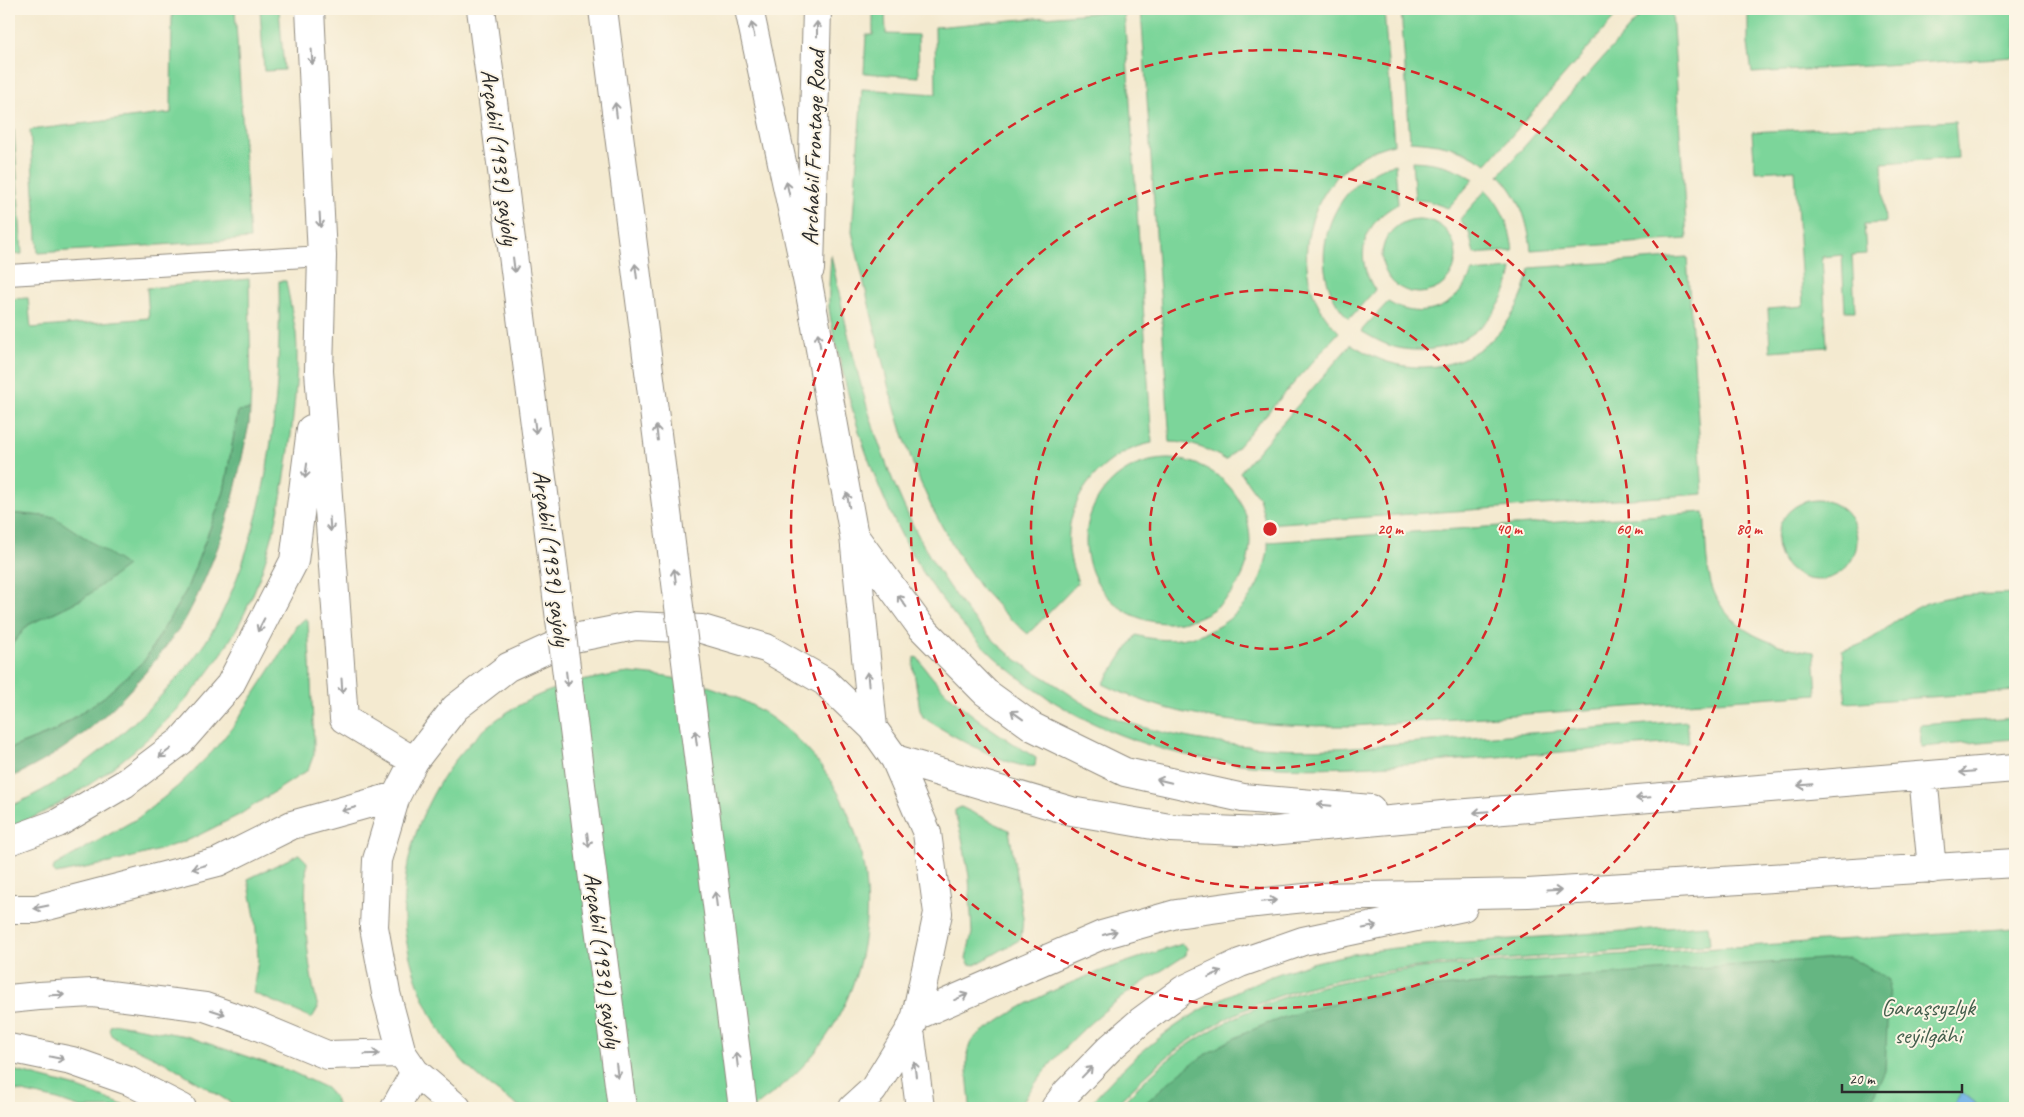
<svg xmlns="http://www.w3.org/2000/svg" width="2024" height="1117" viewBox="0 0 2024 1117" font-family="Caveat,sans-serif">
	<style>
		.green { fill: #7cd59a; stroke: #548062 }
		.forest { fill: #65b682; stroke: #487056 }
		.water { fill: #72b3e6; stroke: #4e6f88 }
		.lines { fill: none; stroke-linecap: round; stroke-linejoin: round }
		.lane-casing { stroke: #908a7e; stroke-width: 22 }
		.street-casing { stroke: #908a7e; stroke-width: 30 }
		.primary-casing { stroke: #908a7e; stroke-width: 30 }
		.lane { stroke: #fff; stroke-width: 20 }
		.street { stroke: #fff; stroke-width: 28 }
		.primary { stroke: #fff; stroke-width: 28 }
		.primary-bridge-casing { stroke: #908a7e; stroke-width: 30; stroke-linecap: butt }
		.primary-bridge { stroke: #fff; stroke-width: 28 }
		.oneway { stroke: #a0a0a0 }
		.ring { fill: none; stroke: #d62828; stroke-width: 2.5; stroke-dasharray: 9 6 }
		.labels { text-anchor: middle; stroke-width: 4; stroke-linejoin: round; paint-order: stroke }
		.street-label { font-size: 24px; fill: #2b2b2b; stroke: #fcf5e5 }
		.park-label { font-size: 24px; fill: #435e4c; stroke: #fcf5e5 }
		.centre { fill: #d62828; stroke: #fcf5e5; stroke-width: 2.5 }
		.ring-label { font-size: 15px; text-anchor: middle; font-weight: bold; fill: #d62828; stroke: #fcf5e5; stroke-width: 4; stroke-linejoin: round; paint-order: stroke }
	</style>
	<rect width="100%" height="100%" fill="#fcf5e5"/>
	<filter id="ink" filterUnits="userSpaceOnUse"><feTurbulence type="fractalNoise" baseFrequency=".02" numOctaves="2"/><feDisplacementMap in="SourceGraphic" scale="10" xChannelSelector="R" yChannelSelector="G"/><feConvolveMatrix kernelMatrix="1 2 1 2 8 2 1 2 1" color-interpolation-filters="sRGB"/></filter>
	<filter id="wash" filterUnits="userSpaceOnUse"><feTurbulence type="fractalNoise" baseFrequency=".0096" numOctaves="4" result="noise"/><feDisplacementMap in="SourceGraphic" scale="20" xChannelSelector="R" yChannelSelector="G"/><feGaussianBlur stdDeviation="1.12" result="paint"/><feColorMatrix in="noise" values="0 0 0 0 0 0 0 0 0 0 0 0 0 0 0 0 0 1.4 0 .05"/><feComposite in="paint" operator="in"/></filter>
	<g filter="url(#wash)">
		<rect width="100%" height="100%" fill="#f4ead0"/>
		<!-- green -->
		<path class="green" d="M169,9h66l15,230 -212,14 -8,-123 141,-17 1,-101z
			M260,9h19l5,61 -20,1z
			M873,9h12l1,25 32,1 1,42 -55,-4 2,-38h7z
			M1141,9h243l10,135c-84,18 -118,128 -55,188l-113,128c-18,-11 -35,-18 -56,-18z
			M1401,9h221l-135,155c-29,-17 -44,-21 -77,-23z
			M1646,9h25l1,3 15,227 -156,11c-3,-28 -11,-55 -32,-75z
			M1748,9h267v48l-263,16 -4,-29z
			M1124,10l28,433c-53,10 -94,63 -81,118 2,8 5,15 7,22l-50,51 -23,-20 -25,-27 -25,-37 -23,-42 -17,-38 -14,-42 -12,-39 -37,-157 10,-143 74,5 -1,-67z
			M1955,121l3,37 -76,5 3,60 -21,1 2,30 -14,1 3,56h-10l-3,-56 -20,2 5,90 -57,4 -2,-42 35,-3 -8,-136 -40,2 -3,-40z
			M9,130h5l8,124 -13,1z
			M1412,161c25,1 40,5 62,18l-26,29 -20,-7 -13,-1z
			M1395,164l3,40c-35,18 -45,53 -23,86l-26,29c-49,-50 -21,-139 46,-155z
			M1486,190c17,17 24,38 27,61l-39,3 -5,-22 -9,-13z
			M1382 256a37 37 0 1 1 74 0a37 37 0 1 1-74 0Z
			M831,255c19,91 38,180 79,264 25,52 60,106 107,141 12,9 26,16 39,25 14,9 28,20 44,27 50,22 119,33 174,36 57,3 115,-4 172,-8 80,-7 161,-13 241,-19l2,21c-72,6 -145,11 -217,17 -80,6 -160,14 -240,4 -159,-20 -281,-112 -345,-258 -21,-47 -36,-95 -47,-145 -4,-17 -9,-35 -11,-52 -1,-17 1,-35 2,-53z
			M1687,257l16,237 -437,30 -7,-26 -19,-26 111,-128c15,9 31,18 49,21 66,13 119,-35 130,-97z
			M1512,269c-8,52 -56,88 -108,80 -16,-2 -29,-10 -43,-18l27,-29c34,21 69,6 84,-30z
			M249,279l2,111 -1,20 -12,1 -14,81 -38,99 -41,69 -41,37 -50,34 -45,18v-101l19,-23 56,-27 -30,-81 -45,-4v-214l19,-1 3,30 118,-10 -2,-30z
			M279,281h7c3,17 7,35 10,52 3,31 -1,63 -4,94 -9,73 -23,146 -60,210 -48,82 -137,155 -223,192v-22c45,-20 85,-48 122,-82 25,-23 49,-48 69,-75 15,-20 26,-44 35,-67 38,-95 46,-201 44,-302z
			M1086 541a82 82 0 1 1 164 0a82 82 0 1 1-164 0Z
			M1777 540a40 40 0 1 1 80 0a40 40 0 1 1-80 0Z
			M1704,512c2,20 1,42 5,62 9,53 57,72 105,78l3,42 -464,32c-88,0 -169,-2 -250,-42l33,-49c50,15 103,-7 124,-56 4,-11 9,-25 8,-37z
			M2015,593v98l-169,12 -4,-53c37,-6 55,-38 88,-48 26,-9 58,-7 85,-9z
			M306,618l2,3 6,122v11l-6,16 -69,45 -48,24 -35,12 -42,11 -58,12 -3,-3 1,-5 84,-48 39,-31 36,-36 19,-23 51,-78 13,-24z
			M915,657l3,1c28,44 75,72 118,100l-1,8c-20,6 -94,-36 -112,-49l-3,-7 -7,-45z
			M629,673c39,3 75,8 111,26 131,65 165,232 80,347 -16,21 -34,38 -55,53 -4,3 -10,8 -14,9 -11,3 -46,0 -59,0 -57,0 -114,0 -170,0 -30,-18 -59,-41 -78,-71 -20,-32 -34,-68 -39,-106 -10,-88 37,-184 116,-227 34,-19 70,-26 108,-31z
			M2015,718v21l-94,8 -1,-22z
			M961,807l48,23 14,88 -2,21 -46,26 -6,-1 -3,-6 6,-25 -3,-57 -7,-38 -7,-24v-4z
			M299,854l8,8c-4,50 -1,98 11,146l-6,10 -59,-25 5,-34 -3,-42 -7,-38z
			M1708,925l2,20c-65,4 -131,9 -196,14 -113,8 -224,15 -322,80 -30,19 -55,44 -79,69h-25c51,-67 130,-116 210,-141 69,-21 143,-23 214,-28 65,-5 131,-9 196,-14z
			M2015,928v180h-898c24,-24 48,-49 77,-67 72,-47 143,-61 227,-73z
			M1182,944l5,4 -1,7c-18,12 -37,23 -54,35 -45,31 -86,73 -113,118h-49c0,-17 -7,-49 0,-64 4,-9 16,-14 23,-19 57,-40 124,-60 189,-81z
			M118,1024l68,12 104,35 36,17 9,10 3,10h-99l-69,-43 -52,-25 -7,-5 -2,-6 2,-4z
			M9,1069l64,17 58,22h-50l-23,-8 -49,-11z"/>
		<!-- forest -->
		<path class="forest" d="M250,410l-1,14c-9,42 -16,85 -32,125 -9,23 -19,47 -31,69 -9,14 -19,27 -29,40 -41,52 -87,94 -148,120v-29l46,-18 49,-34 41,-37 41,-69 38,-99 14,-81z
			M9,513l45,4 73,49 -43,32 -56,27 -19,23z
			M1849,957l40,23 -4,91 -17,37h-728c21,-19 41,-38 65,-53 66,-42 143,-58 219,-67z"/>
		<!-- water -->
		<path class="water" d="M1962,1093l18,14 22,-3 1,4h-52z"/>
	</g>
	<g filter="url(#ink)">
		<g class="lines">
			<defs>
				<path id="lane" d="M9,275l313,-19"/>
				<path id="street" d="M810,269l7,-260"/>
				<path id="primary" d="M310,9l12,247 -3,115 25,348 70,42
					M481,9l65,500
					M603,9l60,472
					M749,9l60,279 45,248 19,192
					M855,537l66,90 64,65 48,35 92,45 118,26 128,11
					M895,759l176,52 99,17 91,4 182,-17 572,-47
					M1923,776l9,93
					M9,841l49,-18 66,-39 57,-43 49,-56 64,-124 17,-132
					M9,909h27l182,-47 74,-37 104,-29
					M9,999l30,-3 54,-3 65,8 47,6 43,15 79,33 75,-2
					M916,1016l186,-81 74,-21 80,-11 59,-6 213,-4 487,-30
					M910,1030l10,78
					M9,1048l63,13 57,20 53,27
					M395,1108l20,-36
					M457,1108l-42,-36 -13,-19 -16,-60 -12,-66 3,-67 19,-64 18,-35 41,-53 53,-41 61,-28 66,-13 67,3 64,19 58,33 49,47 22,31 32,74 11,80 -22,103 -6,14 -37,60 -20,18
					M1055,1108l12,-16 43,-44 31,-27 42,-31 57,-27 63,-22 160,-34"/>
			</defs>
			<!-- lane casing -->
			<use href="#lane" class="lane-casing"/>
			<!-- street casing -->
			<use href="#street" class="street-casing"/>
			<!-- primary casing -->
			<use href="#primary" class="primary-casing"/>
			<!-- lane -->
			<use href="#lane" class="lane"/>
			<!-- street -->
			<use href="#street" class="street"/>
			<!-- primary -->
			<use href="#primary" class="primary"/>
			<defs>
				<path id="primary-bridge" d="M663,481l80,627
					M546,509l76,599"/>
			</defs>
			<!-- primary-bridge casing -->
			<use href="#primary-bridge" class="primary-bridge-casing"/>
			<!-- primary-bridge -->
			<use href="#primary-bridge" class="primary-bridge"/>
		</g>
		<!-- one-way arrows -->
		<defs><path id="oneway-shaft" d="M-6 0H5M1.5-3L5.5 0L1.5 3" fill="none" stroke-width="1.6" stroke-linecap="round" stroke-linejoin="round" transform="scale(1.25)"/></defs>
		<g class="oneway">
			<use href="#oneway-shaft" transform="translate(817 29) rotate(-90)"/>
			<use href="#oneway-shaft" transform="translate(753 30) rotate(-102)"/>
			<use href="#oneway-shaft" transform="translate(312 57) rotate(87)"/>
			<use href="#oneway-shaft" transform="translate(616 110) rotate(-97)"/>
			<use href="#oneway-shaft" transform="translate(788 189) rotate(-102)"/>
			<use href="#oneway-shaft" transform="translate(320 220) rotate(87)"/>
			<use href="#oneway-shaft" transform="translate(514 265) rotate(83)"/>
			<use href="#oneway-shaft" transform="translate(636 271) rotate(-97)"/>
			<use href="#oneway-shaft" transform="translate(819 340) rotate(-100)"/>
			<use href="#oneway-shaft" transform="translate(535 426) rotate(83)"/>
			<use href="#oneway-shaft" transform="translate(657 433) rotate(-97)"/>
			<use href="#oneway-shaft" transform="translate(306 471) rotate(98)"/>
			<use href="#oneway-shaft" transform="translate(848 500) rotate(-100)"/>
			<use href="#oneway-shaft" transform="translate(330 524) rotate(86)"/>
			<use href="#oneway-shaft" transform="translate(675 576) rotate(-97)"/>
			<use href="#oneway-shaft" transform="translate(902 601) rotate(-126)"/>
			<use href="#oneway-shaft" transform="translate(261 625) rotate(117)"/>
			<use href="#oneway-shaft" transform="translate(567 679) rotate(83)"/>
			<use href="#oneway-shaft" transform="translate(868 679) rotate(-95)"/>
			<use href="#oneway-shaft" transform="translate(342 686) rotate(86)"/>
			<use href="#oneway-shaft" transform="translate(1017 715) rotate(-144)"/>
			<use href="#oneway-shaft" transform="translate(696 738) rotate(-97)"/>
			<use href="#oneway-shaft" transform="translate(165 753) rotate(143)"/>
			<use href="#oneway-shaft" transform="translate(1967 772) rotate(175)"/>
			<use href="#oneway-shaft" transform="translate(1164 781) rotate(-167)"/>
			<use href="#oneway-shaft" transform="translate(1805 785) rotate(175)"/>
			<use href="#oneway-shaft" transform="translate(1643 798) rotate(175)"/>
			<use href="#oneway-shaft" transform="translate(1324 805) rotate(-175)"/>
			<use href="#oneway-shaft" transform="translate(349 809) rotate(164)"/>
			<use href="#oneway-shaft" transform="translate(1481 812) rotate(175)"/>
			<use href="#oneway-shaft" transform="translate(588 840) rotate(83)"/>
			<use href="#oneway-shaft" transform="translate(199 867) rotate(165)"/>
			<use href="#oneway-shaft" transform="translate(1554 891) rotate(-3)"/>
			<use href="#oneway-shaft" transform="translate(716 899) rotate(-97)"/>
			<use href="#oneway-shaft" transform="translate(1269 901) rotate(-5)"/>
			<use href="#oneway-shaft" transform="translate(41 907) rotate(169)"/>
			<use href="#oneway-shaft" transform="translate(1370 927) rotate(-12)"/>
			<use href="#oneway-shaft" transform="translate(1110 933) rotate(-16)"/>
			<use href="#oneway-shaft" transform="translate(1215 974) rotate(-25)"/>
			<use href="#oneway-shaft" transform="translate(57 995) rotate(-2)"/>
			<use href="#oneway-shaft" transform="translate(961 997) rotate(-24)"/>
			<use href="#oneway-shaft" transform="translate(218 1012) rotate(18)"/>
			<use href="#oneway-shaft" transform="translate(372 1054) rotate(-2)"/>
			<use href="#oneway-shaft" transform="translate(57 1058) rotate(12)"/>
			<use href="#oneway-shaft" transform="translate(737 1060) rotate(-97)"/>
			<use href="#oneway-shaft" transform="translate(915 1069) rotate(-97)"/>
			<use href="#oneway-shaft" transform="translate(617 1071) rotate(83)"/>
			<use href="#oneway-shaft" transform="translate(1087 1072) rotate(-46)"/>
		</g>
	</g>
	<!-- distance rings -->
	<g class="ring">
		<circle cx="1270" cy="529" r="120"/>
		<circle cx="1270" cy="529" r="239"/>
		<circle cx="1270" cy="529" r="359"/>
		<circle cx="1270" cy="529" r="479"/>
	</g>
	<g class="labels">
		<!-- street labels -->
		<g class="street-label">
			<text transform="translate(813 148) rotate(-88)" y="8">Archabil Frontage Road</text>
			<text transform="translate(500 157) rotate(83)" y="8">Arçabil (1939) şaýoly</text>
			<text transform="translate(552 558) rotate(83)" y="8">Arçabil (1939) şaýoly</text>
			<text transform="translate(603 960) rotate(83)" y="8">Arçabil (1939) şaýoly</text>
		</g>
		<!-- park labels -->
		<g class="park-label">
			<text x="1928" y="1015">Garaşsyzlyk<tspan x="1928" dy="28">seýilgähi</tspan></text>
		</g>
	</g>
	<circle cx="1270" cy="529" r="8" class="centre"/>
	<g class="ring-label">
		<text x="1390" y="534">20 m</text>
		<text x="1509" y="534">40 m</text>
		<text x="1629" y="534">60 m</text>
		<text x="1749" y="534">80 m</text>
	</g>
	<!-- margin -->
	<rect width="2024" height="1117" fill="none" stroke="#fcf5e5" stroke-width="30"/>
	<!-- scale -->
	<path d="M1842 1084v8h120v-8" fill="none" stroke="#2b2b2b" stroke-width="2.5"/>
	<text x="1849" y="1084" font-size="15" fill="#2b2b2b" stroke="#fcf5e5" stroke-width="4" paint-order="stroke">20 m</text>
</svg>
